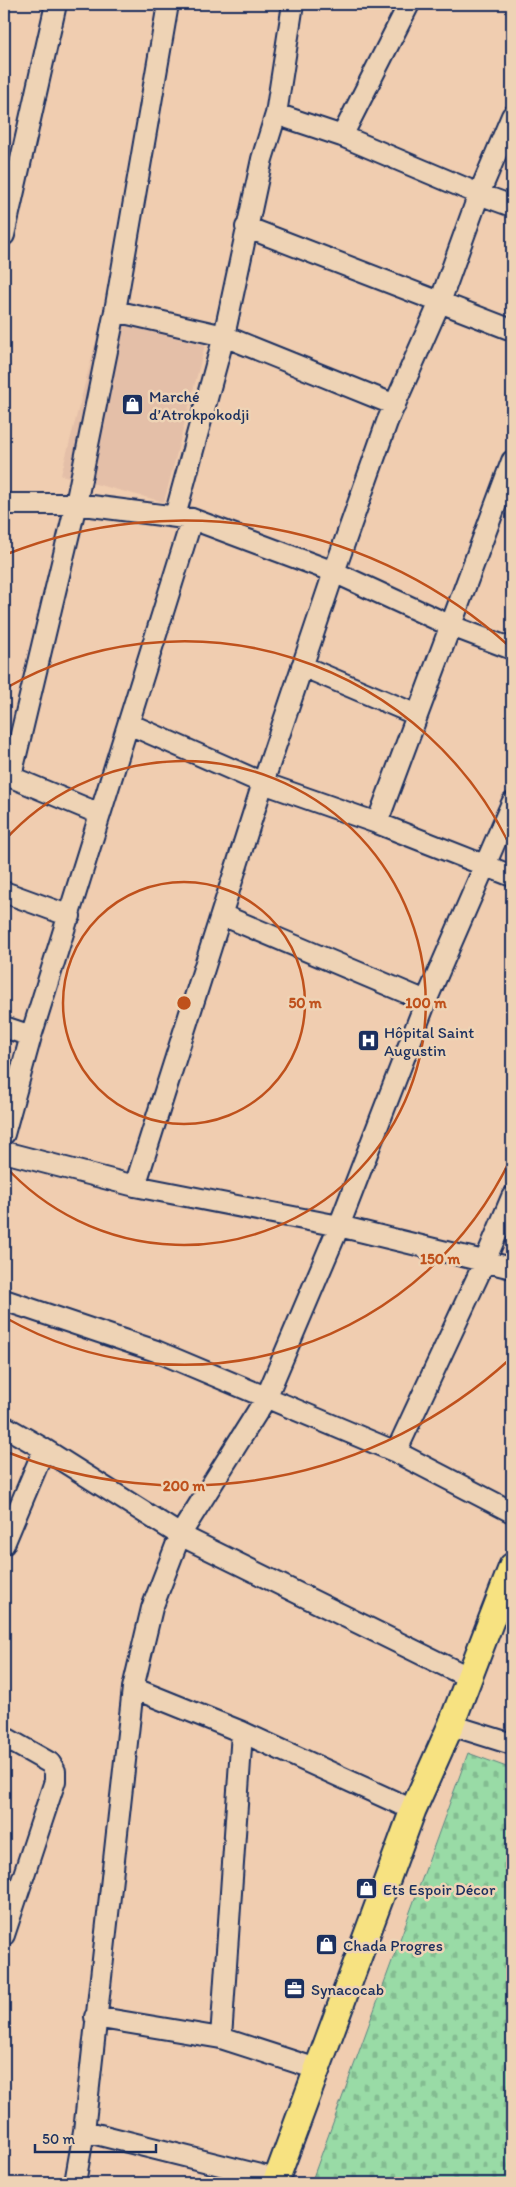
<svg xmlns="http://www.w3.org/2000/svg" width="516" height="2187" viewBox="0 0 516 2187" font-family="Itim,sans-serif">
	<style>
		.built { fill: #e4bfa8 }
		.cemetery { fill: url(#cemetery-stones); stroke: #5a8582 }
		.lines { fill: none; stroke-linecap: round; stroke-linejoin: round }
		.minor-casing { stroke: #1b2f5e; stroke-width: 24 }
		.major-casing { stroke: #1b2f5e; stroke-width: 29 }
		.minor { stroke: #eed3b5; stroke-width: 20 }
		.major { stroke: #f7e281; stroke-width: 25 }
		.ring { fill: none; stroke: #bf511c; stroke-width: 2.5 }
		.labels { text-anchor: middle; stroke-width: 5; stroke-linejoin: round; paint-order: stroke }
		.poi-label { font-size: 16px; fill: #1b2f5e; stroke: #eed3b5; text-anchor: start }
		.centre { fill: #bf511c; stroke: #eed3b5; stroke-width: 2.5 }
		.ring-label { font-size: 15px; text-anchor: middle; font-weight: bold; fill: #bf511c; stroke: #eed3b5; stroke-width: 5; stroke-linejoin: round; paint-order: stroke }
	</style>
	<defs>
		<pattern id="cemetery-stones" width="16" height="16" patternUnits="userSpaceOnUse" patternTransform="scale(1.25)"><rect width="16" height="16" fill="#99dba6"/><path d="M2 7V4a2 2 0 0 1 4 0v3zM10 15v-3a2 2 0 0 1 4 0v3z" fill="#83bc91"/></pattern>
	</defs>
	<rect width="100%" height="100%" fill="#f0cdb0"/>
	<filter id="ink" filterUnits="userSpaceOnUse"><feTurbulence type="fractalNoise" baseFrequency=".02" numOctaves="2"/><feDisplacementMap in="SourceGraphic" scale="10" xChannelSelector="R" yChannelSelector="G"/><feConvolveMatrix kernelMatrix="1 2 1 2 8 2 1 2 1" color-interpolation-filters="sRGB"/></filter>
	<g filter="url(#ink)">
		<!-- built -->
		<path class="built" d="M102,319l103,26 -41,157 -103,-27z"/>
		<!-- cemetery -->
		<path class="cemetery" d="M468,1753l44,16v414h-201z"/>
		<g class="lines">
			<defs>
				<path id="minor" d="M276,114l66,22 137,58 33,12
					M342,136l67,-132
					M246,227l266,103
					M4,235l52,-231
					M115,311l109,25 171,69
					M4,504h72l116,15 142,53 115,53 63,24
					M175,516l49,-180 38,-177 14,-45 17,-110
					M302,666l115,49
					M129,724l134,59 114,40 135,53
					M4,774l96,40
					M11,776l65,-272 39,-193 53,-307
					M377,823l135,-362
					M4,892l66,24
					M222,915l204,86
					M4,1027l27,9
					M4,1134l27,-98 161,-517
					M4,1152l131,34 204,40 173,42
					M135,1186l128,-403 71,-211 53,-150 53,-120 39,-108 33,-78
					M4,1300l152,51 240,101 116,60
					M4,1426l40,23 136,86 290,143
					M396,1452l89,-191 27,-64
					M4,1544l40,-95
					M133,1688l109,44 171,78
					M451,1725l61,19
					M4,1737l46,26 5,8v10l-51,154
					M95,2017l126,21 96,31
					M221,2038l21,-306
					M84,2131l192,48
					M75,2183l9,-52 49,-443 19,-80 28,-73 86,-137 73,-172 87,-225 86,-198"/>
				<path id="major" d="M275,2183l138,-373 38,-85 61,-159"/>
			</defs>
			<!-- minor casing -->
			<use href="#minor" class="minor-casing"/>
			<!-- major casing -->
			<use href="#major" class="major-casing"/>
			<!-- minor -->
			<use href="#minor" class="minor"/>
			<!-- major -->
			<use href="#major" class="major"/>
		</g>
	</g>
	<!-- distance rings -->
	<g class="ring">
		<circle cx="184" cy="1003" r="121"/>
		<path d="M4 841A242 242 0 1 1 4 1165"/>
		<path d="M512 1156A362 362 0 0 1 6 1318M6 688A362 362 0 0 1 512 850"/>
		<path d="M510 1359A483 483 0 0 1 7 1452M7 554A483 483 0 0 1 510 647"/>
	</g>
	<!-- icons -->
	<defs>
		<symbol id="shop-square" viewBox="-11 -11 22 22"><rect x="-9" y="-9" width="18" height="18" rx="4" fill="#1b2f5e" stroke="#eed3b5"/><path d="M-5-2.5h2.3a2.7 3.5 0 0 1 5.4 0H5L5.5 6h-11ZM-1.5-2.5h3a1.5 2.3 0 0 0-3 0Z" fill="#fff"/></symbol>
		<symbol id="hospital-square" viewBox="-11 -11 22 22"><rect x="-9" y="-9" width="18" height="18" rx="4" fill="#1b2f5e" stroke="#eed3b5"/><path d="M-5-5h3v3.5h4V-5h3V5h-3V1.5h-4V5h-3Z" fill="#fff"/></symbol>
		<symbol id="office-square" viewBox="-11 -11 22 22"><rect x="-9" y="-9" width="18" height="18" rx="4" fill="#1b2f5e" stroke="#eed3b5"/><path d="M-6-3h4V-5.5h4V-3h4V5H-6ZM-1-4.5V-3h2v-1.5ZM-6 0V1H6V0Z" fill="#fff"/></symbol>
	</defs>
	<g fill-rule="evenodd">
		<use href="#shop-square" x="120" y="392" width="25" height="25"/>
		<use href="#hospital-square" x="356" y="1028" width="25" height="25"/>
		<use href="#shop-square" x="354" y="1876" width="25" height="25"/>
		<use href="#shop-square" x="314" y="1932" width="25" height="25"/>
		<use href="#office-square" x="282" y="1976" width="25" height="25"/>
	</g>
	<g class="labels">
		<!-- poi labels -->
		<g class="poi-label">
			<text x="149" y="402">Marché<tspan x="149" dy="18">d’Atrokpokodji</tspan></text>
			<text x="384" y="1038">Hôpital Saint<tspan x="384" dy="18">Augustin</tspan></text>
			<text x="383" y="1895">Ets Espoir Décor</text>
			<text x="343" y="1951">Chada Progres</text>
			<text x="311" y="1995">Synacocab</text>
		</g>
	</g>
	<circle cx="184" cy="1003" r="8" class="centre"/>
	<g class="ring-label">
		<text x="305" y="1008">50 m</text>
		<text x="426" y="1008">100 m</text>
		<text x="440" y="1264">150 m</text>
		<text x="184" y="1491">200 m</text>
	</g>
	<!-- margin -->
	<rect width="516" height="2187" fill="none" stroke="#eed3b5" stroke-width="20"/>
	<rect x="10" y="10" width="496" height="2167" fill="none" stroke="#1b2f5e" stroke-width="2" filter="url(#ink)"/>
	<!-- scale -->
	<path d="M35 2144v8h121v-8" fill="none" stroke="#1b2f5e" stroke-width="2.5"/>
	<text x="42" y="2144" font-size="15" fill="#1b2f5e" stroke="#eed3b5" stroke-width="4" paint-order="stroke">50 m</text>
</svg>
